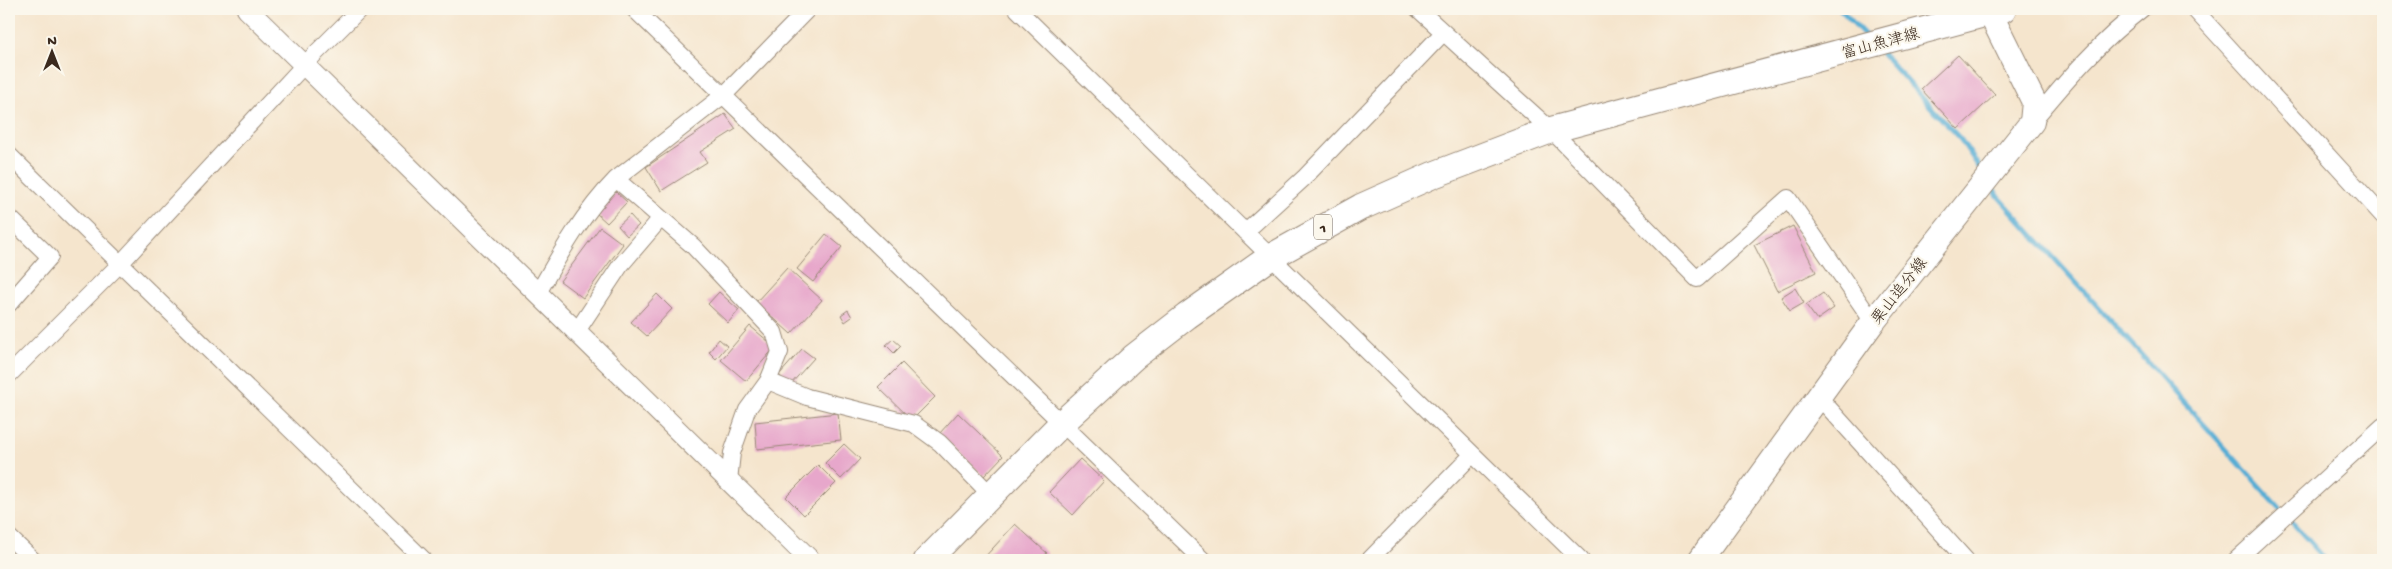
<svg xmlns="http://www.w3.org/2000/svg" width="2392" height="569" viewBox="0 0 2392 569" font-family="'Gochi Hand','Klee One',sans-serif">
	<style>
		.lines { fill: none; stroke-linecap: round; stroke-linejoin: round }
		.stream { stroke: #57add4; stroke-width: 5 }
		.building { fill: #e7a7cb }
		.minor-casing { stroke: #988876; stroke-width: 18 }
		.tertiary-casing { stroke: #988876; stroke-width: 22 }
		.secondary-casing { stroke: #988876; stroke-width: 26 }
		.primary-casing { stroke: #988876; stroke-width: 28 }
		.minor { stroke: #fff; stroke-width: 16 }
		.tertiary { stroke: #fff; stroke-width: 20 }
		.secondary { stroke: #fff; stroke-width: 24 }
		.primary { stroke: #fff; stroke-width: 26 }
		.labels { text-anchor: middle; stroke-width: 4.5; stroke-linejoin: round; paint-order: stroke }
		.shield { fill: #fbf7ec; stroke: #75685c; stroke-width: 1 }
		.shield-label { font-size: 15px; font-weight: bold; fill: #3b2a1e }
		.street-label { font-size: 16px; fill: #3b2a1e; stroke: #fbf7ec }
	</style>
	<rect width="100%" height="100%" fill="#fbf7ec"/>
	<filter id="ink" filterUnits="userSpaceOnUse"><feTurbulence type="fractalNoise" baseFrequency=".02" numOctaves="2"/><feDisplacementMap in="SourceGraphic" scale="10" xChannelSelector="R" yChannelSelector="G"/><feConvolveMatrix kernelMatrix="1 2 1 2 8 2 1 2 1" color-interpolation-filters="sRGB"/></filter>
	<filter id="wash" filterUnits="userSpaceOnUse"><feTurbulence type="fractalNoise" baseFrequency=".0096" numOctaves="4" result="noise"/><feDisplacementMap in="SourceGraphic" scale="20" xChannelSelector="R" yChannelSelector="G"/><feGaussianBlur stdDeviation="1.12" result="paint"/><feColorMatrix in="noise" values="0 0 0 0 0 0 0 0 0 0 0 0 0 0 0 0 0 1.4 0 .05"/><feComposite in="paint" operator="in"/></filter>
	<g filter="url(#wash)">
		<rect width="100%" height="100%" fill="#f5e5cd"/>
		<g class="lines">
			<!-- stream -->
			<path class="stream" d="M1840,9l26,27
				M1879,50l82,90 22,33
				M1990,184l9,13 327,363"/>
		</g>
		<g id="blocks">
			<!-- building -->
			<path class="building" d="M1958,55l37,40 -37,34 -37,-40z
				M725,114l11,15 -36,23 7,10 -46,29 -15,-24z
				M616,192l11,10 -20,21 -11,-10z
				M630,215l9,10 -12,11 -9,-10z
				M1793,226l23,46 -39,19 -23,-46z
				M600,227l23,17 -40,54 -23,-17z
				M826,234l16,13 -29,35 -16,-13z
				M787,268l35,32 -31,34 -35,-32z
				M1795,288l9,15 -14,8 -9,-14z
				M719,292l20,18 -11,13 -20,-19z
				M1823,293l11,15 -17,12 -11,-15z
				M657,294l15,15 -25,27 -16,-14z
				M848,310l4,7 -7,5 -4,-7z
				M750,326l25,21 -29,34 -25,-21z
				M719,339l8,7 -11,13 -7,-7z
				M893,339l8,7 -7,7 -8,-8z
				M802,349l12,9 -24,27 -11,-10z
				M902,363l33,34 -23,23 -34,-33z
				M838,413l3,27 -84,9 -2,-27z
				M958,413l45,43 -19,20 -45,-42z
				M844,444l16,15 -19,20 -16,-16z
				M1080,459l24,22 -31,34 -24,-23z
				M818,465l18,18 -32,32 -18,-18z
				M1015,524l32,29 -7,7h-58z"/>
		</g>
	</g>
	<g filter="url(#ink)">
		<use href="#blocks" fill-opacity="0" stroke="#988876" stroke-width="1"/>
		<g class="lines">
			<defs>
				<path id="minor" d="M634,9l569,551
					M1017,9l564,551
					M1418,9l133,121 146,149 91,-81 85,124
					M2194,9l189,207
					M2032,122c34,-41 68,-81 110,-113
					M9,155l415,405
					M616,179l109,-85 83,-85
					M9,217l41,40 -41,47
					M1245,232l59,-54 139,-145
					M538,293c23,-41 45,-80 78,-114l77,67 34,36 47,50 6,20 -12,29 -21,29 -15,43 -3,28
					M577,331l43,-65 41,-48
					M9,375l111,-111 185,-200 55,-55
					M768,381l39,16 107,27 26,19 51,52
					M1818,396l148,164
					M9,537l24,23
					M1369,560l103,-105
					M2236,560l147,-134"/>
				<path id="tertiary" d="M247,9l563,551"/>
				<path id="secondary" d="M1700,560l173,-238 159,-200 2,-20 -44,-89"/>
				<path id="primary" d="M927,560l135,-137 72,-66 53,-41 82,-58 92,-51 72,-32 118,-45 452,-121"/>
			</defs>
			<!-- minor casing -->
			<use href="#minor" class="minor-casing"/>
			<!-- tertiary casing -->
			<use href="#tertiary" class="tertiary-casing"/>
			<!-- secondary casing -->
			<use href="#secondary" class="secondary-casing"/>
			<!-- primary casing -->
			<use href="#primary" class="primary-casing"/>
			<!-- minor -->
			<use href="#minor" class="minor"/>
			<!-- tertiary -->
			<use href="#tertiary" class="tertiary"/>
			<!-- secondary -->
			<use href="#secondary" class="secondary"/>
			<!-- primary -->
			<use href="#primary" class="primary"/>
		</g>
	</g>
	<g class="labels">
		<!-- shield labels -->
		<rect class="shield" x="1314" y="214.5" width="18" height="25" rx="4"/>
		<g class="shield-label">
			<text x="1323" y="232">1</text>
		</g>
		<!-- street labels -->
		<g class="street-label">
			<text transform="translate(1880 42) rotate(-15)" y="6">富山魚津線</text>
			<text transform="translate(1898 290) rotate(-52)" y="6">栗山追分線</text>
		</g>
	</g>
	<!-- margin -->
	<rect width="2392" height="569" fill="none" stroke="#fbf7ec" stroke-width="30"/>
	<!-- north arrow -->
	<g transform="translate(52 52)" stroke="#fbf7ec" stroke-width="4" paint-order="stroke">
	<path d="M0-4L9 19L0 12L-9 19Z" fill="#3b2a1e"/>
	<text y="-8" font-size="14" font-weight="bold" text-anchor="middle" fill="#3b2a1e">N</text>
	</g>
</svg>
